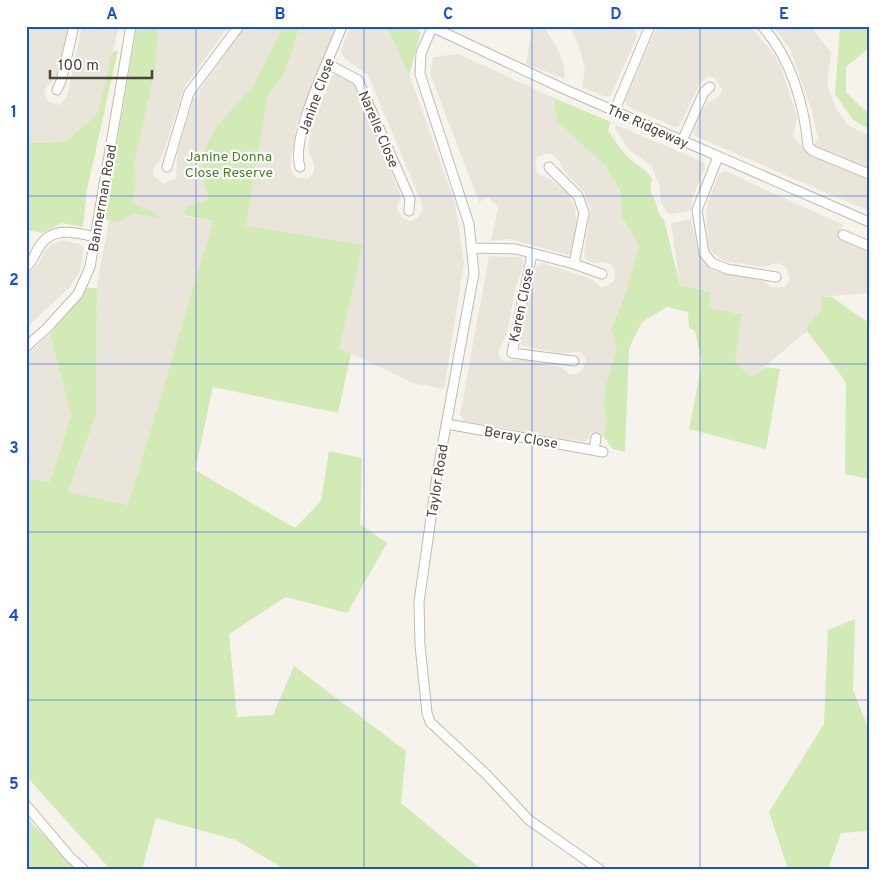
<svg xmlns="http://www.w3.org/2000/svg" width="895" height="895" viewBox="0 0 895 895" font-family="Overpass,sans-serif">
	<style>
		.residential { fill: #eae5da }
		.green { fill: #d2eab5 }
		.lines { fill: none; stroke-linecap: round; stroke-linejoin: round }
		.minor-casing { stroke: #c2bbae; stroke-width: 11 }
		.minor { stroke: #fff; stroke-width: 9 }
		.grid { fill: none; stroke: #1d4ed8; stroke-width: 1; stroke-opacity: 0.55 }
		.labels { text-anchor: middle; stroke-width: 4.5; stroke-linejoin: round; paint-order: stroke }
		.street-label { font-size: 14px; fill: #4b4439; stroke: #fff }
		.park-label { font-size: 14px; fill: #4a7f2a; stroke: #fff }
		.neatline { fill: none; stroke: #1d4ed8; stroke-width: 2 }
		.grid-label { font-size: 16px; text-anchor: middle; font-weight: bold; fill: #1d4ed8 }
	</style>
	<rect width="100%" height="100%" fill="#f6f3ec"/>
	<!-- residential -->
	<path class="residential" d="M31,26h37l-11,50 -13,14 4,12 12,3 7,-9 15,-70h37l-21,87 -33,29 -39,1v-91z
		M159,26h70l-44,60 -23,71 -9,12 1,8 10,6 12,-4 1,-24 16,-55 51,-74h36l-1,9 -26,51 -38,42 -11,24 -3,21 7,26 -20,7 -5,10 30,5 -85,284 -60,-12 28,-78 1,-129 15,-82 20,3 4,-26 -2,-16 21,-95z
		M300,26h36l-39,98 -7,40 2,9 6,5 9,1 7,-6v-9l-6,-14 3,-22 21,-52 5,-2 17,10 7,13 40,99 -4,10 2,7 5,6 7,2 8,-4 4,-7 -2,-9 -53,-126 -24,-17 -3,-8 10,-24h36l15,28 53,149 9,60 -20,126 -31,-6 -74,-35 -93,-122 22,-131 16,-20z
		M532,26h11l14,21 6,16 2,16 -39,-15z
		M569,26h57l9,4 2,6 -26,59 -5,2 -24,-10 3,-18 -6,-23z
		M662,26h88l21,24 10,17 16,50 -4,21 17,16 59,25v32l-174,-75 -2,-5 9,-20 5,-8 13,-7 2,-7 -8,-12 -6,-1 -7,6 -21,43 -5,2 -48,-21 -2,-5 27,-63 5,-9 2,2 4,-3z
		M773,26h37l21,26 -4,34 10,24 11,15 21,11v33l-56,-23 5,-7 -6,-28 -22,-62z
		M459,54l95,44 3,23 49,46 14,23 2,27 17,28 -13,48 -15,36 6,20 -11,34 -3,23 4,12 -4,18 -13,-2 -1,5 -4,3 -121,-21 -4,-6 29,-159 32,1 3,5 -9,28 -8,43 -9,19 2,6 6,4 14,-3 41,8 8,7h9l5,-5 3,-9 -6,-8 -20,1 -37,-7 -4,-5 7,-39 11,-36 6,-3 48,16 10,8 7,-2 6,-4 1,-4 -1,-9 -3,-4 -8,-2 -9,1 -6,-2 -4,-5 6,-46 -6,-18 -20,-21 -4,-9 -8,-8h-7l-8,3 -2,8 3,9 14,6 15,13 8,13 1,18 -4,29 -5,2 -57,-16 -19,2 7,-34 -10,-10 -9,5 -49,-129 3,-16z
		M616,125l87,37 2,5 -13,32 -1,12 -21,3 -3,-2 -6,-10 -2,-18 -8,-19 -22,-15 -14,-22z
		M725,171l118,54 -4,11 27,11 3,4v42l-48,4 1,12 -15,17v5l-55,46 -17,-15 7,-48 -33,-6 2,-16 -31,-7 -9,-62 20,-4 9,39 13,13 51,10 7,6h14l5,-8 -4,-12 -8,-4 -16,4 -38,-6 -15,-11 -3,-35 2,-14 11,-27z
		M63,241l17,3 4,4 -4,23 -10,16 -44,41v-52l13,-13 5,-11 8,-8z
		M50,334l21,81 -21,68 -24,-5v-122z"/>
	<!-- green -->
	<path class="green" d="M137,26h22l-4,44 -21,95 2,16 -3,23 24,9 -1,5 -22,-5 -15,9 -15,-3z
		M280,26h20l-16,49 -16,20 -22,131 117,19 -24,103 12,6 -13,59 -125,-26 -18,83 100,58 26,-27 8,-50 33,7 -2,66 27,19 -40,70 -61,-16 -57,37 8,83 36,-2 21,-49 112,85 -5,52 80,66h-197l-48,-29 -80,-22 -14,51h-32l-84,-93v-298l24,4 21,-67 -21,-81 37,-46h10l-1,127 -28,77 60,13 85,-284 -30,-6 5,-9 20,-7 -7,-26 3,-21 11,-24 38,-42 26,-51z
		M387,26h24l10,6 -12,43z
		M840,26h29v22l-23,19v25l17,17 6,2v18l-16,-9 -18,-26z
		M118,50l-31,140 -4,37 -21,-4 -20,10 -16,-3v-87l39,-1 33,-29 14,-60z
		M554,98l57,24 -3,8c6,10 13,20 21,28 9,8 17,11 23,21 -4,17 1,14 5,27 2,7 1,8 7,14l16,65 31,7 -2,16 33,6 -7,48 17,15 13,-10 15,2 -14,80 -77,-20 13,-66 -7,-32 -6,-3 -1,-16 -21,-5 -25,15 -13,26 -4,104 -12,-3 -10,-13 4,-18 -4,-12 3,-23 11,-34 -6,-20 15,-36 13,-48 -17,-28 -2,-27 -14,-23 -49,-46z
		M821,297h11l37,26v156l-24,-5 1,-92 -39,-51v-5l15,-17z
		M855,619l-2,71 16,40v101l-28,2 -13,36h-40l-19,-57 55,-88 4,-94z
		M26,818l54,51h-54z"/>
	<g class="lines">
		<defs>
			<path id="minor" d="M430,26l134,63 305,133
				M762,26c29,32 42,78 46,120l5,5 56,23
				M432,28l-11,25 -1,21 49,150 5,49 -36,196 -19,133 1,43 7,68 3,9 56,52 43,46 70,49
				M328,64l30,16 52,119 -1,12
				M57,90l4,-9 13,-55
				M614,112l36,-86
				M682,141l22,-49 6,-5
				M718,157l-21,53 7,43 8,10 15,6 49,8
				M167,167l22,-74 50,-67
				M300,167c-10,-30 30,-109 42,-141
				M549,167l29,29 6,17 -10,51
				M843,235l26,11
				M473,248l43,1 58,15 28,10
				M532,254l-20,99 62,8
				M26,267c7,-6 8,-12 13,-20 13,-21 35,-15 56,-10
				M26,347l21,-19 31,-34 12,-27 41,-241
				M447,424l156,28
				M594,450l2,-12
				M26,805l44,52 13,12"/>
		</defs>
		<!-- minor casing -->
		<use href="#minor" class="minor-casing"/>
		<!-- minor -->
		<use href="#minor" class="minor"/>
	</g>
	<!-- grid -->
	<path class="grid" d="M196,26v843M364,26v843M532,26v843M700,26v843M26,196h843M26,364h843M26,532h843M26,700h843"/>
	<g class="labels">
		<!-- street labels -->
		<g class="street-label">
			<text transform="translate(316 96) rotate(-70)" y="5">Janine Close</text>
			<text transform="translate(648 126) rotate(24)" y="5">The Ridgeway</text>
			<text transform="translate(379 129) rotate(67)" y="5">Narelle Close</text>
			<text transform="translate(102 198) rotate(-80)" y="5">Bannerman Road</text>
			<text transform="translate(521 305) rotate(-78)" y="5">Karen Close</text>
			<text transform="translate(521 437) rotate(10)" y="5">Beray Close</text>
			<text transform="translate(437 481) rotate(-81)" y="5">Taylor Road</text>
		</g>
		<!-- park labels -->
		<g class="park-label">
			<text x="229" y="161">Janine Donna<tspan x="229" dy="16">Close Reserve</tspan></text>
		</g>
	</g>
	<!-- border -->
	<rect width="895" height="895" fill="none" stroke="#ffffff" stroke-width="55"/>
	<!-- scale -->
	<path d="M50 70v8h102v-8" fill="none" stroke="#4b4439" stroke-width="2.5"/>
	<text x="58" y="70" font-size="15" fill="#4b4439" stroke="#ffffff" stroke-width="4" paint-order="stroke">100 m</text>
	<rect x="28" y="28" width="840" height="840" class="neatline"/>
	<g class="grid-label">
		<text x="112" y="19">A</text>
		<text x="280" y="19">B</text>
		<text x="448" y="19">C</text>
		<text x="616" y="19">D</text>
		<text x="784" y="19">E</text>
		<text x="14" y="117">1</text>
		<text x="14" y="285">2</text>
		<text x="14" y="453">3</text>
		<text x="14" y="621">4</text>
		<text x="14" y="789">5</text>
	</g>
</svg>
